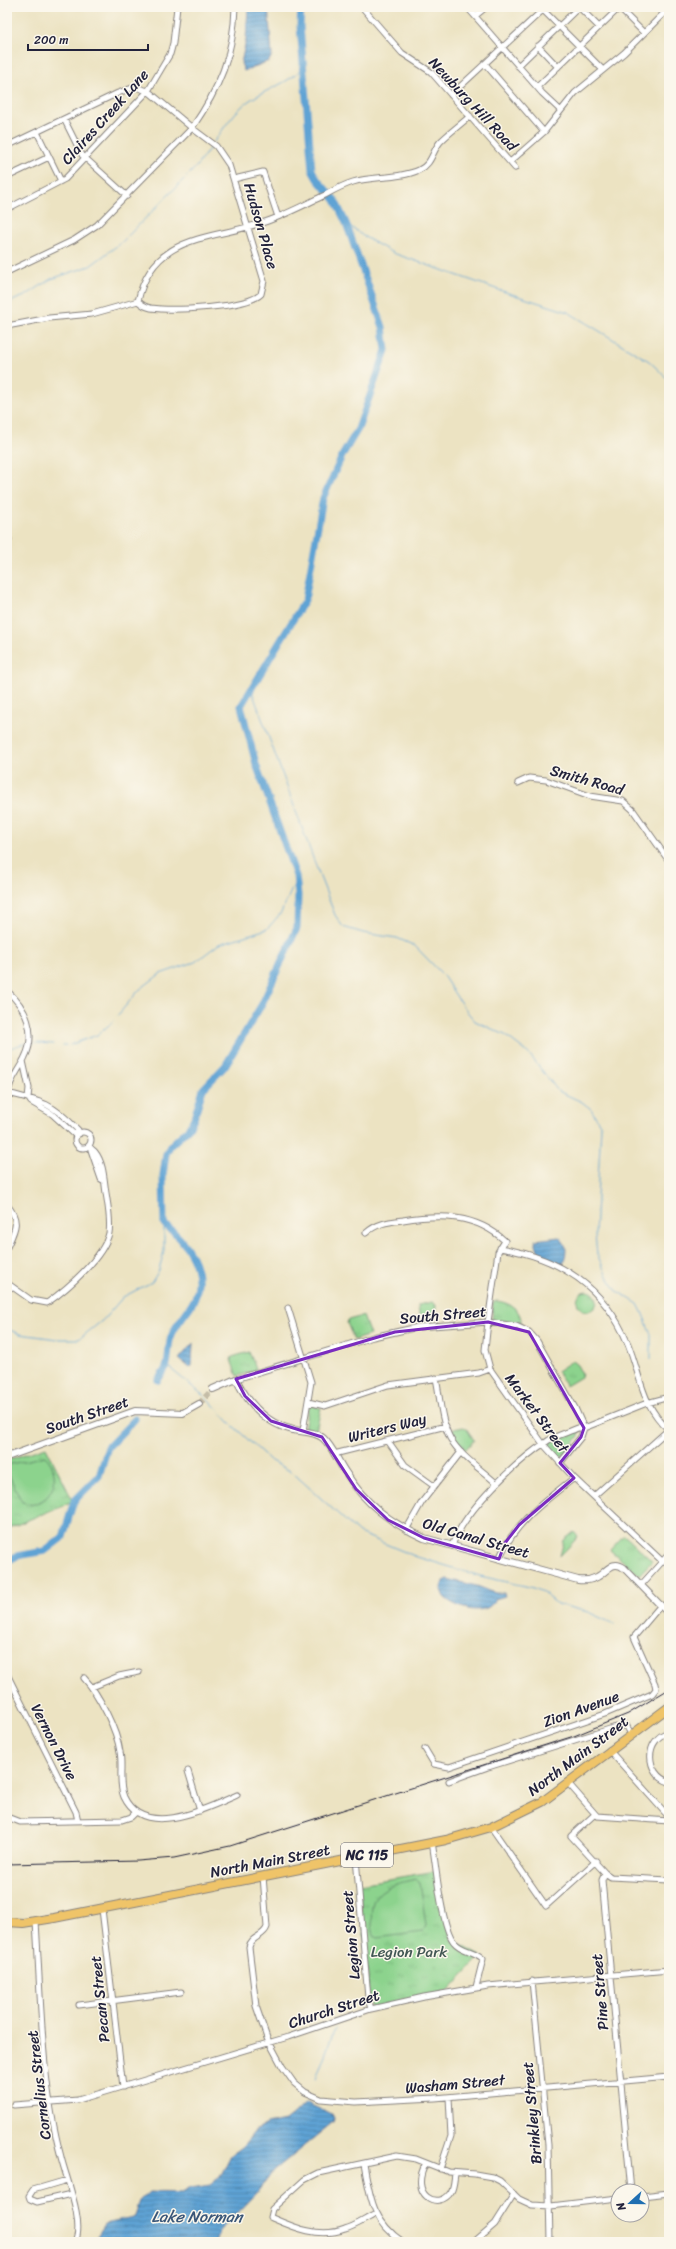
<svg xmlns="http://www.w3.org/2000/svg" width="676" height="2249" viewBox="0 0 676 2249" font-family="Sriracha,sans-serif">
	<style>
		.grass { fill: url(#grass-tufts); stroke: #577a64 }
		.pitch { fill: #8cd38d; stroke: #577a64 }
		.water { fill: url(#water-rules); stroke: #406288 }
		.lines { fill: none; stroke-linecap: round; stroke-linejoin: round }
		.stream { stroke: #5fa3d4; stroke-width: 1 }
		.river { stroke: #5fa3d4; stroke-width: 7 }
		.tertiary-tunnel { stroke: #c4bca7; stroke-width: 6; stroke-dasharray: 6 3; stroke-linecap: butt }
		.minor-casing { stroke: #87827e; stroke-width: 7 }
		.tertiary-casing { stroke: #87827e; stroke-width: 8 }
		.primary-casing { stroke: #87827e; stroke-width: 10 }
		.minor { stroke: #fff; stroke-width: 5 }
		.tertiary { stroke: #fff; stroke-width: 6 }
		.primary { stroke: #efc469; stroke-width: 8 }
		.rail { stroke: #22223b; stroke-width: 1 }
		.marked { fill: none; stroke: #7b2cbf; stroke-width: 3; stroke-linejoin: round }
		.labels { text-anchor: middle; stroke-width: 3; stroke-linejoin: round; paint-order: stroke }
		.shield { fill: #fbf7ec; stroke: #636270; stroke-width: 1 }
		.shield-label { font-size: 14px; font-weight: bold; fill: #22223b }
		.street-label { font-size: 15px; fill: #22223b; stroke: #fbf7ec }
		.park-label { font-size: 15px; fill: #425754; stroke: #fbf7ec }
		.water-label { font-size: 16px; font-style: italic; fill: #3a5678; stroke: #fbf7ec }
	</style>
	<defs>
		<pattern id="grass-tufts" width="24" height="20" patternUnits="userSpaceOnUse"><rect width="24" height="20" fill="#8cd38d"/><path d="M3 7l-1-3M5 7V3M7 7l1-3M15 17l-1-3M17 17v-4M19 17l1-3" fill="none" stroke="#78b57b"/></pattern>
		<pattern id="water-rules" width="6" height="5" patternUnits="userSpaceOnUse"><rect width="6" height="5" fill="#5fa3d4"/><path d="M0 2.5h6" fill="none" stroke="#4e84ad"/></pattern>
	</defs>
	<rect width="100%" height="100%" fill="#fbf7ec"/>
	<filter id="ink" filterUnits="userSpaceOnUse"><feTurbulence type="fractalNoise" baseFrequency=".025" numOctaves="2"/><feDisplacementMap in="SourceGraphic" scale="8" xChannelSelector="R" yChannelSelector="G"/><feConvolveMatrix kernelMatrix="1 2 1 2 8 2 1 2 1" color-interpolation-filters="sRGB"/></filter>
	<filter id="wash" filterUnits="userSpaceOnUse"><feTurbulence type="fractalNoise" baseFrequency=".012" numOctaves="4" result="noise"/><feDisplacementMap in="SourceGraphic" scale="16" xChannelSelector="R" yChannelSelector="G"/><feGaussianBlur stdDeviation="0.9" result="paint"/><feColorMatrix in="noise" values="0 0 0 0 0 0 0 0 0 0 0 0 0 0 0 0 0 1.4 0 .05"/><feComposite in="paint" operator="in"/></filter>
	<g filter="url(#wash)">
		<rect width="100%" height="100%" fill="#ece3c2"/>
		<!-- grass -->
		<path class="grass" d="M577 1301a10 10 0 1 1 20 0a10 10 0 1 1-20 0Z
			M496,1301c12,1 26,8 25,22l-1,1 -28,-4 1,-17z
			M432,1302l4,3 -1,17 -15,2 -2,-19z
			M363,1316l7,19 -16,5 -7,-17 1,-3z
			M249,1352l7,16 -1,3 -18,5 -6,-16 1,-3z
			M572,1361l5,4 5,9 -1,3 -15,9 -9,-15z
			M310,1405l11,3 -5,23 -12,-2 4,-22z
			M463,1427l3,1 8,12 -9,10 -8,-7 -6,-11 3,-3z
			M575,1431l4,1v4l-18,22 -12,-11 1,-6z
			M46,1447l27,54 -66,28v-69z
			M574,1532l4,5 -18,19 4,-16z
			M624,1535l28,26 -13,14 -29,-25z
			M436,1871l16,69 29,16 -34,36 -76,17 -12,-125z"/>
		<!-- pitch -->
		<path class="pitch" d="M45,1456c20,19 6,55 -23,46l-15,-31v-6z
			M416,1879l4,3 6,44 -4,6 -45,6 -3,-2c-9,-42 5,-49 42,-57z"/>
		<!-- water -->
		<path class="water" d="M248,7h20l4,48 -3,6 -25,10 -3,-8 5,-23z
			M559,1237c10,8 7,17 4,28l-24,-11 -4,-14z
			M193,1343l-1,23 -2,2 -11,-9z
			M447,1579l30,7 18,7h9l1,3 -10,3c-7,19 -39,10 -51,-2l-3,-7 2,-9z
			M307,2103l25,12 2,4 -1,3 -62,51 -13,18 -39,40 -4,11h-122l12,-18 28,-6 6,-17 10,-9 33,1 9,-5 19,-3 10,-8 11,-22 10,-7 14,-17 11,-6 19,-4z"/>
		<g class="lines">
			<!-- stream -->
			<path class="stream" d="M214,142c9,-13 23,-34 36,-42 17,-11 39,-17 53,-32
				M346,223l17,13 30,17 106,37 69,22 81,49 20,19
				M7,303l18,-7 26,-17 39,-13 32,-24 74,-75 16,-22
				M252,687l1,7 67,183 15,38 8,12 20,6 34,5 18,8 27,28 22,34 11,13 30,14 17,13 8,7 28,36 24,11 9,7 10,17 -6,108 2,20 10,22 10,15 21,13 4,8 9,22v25
				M118,1015l21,-25 21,-16 35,-12 24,-18 48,-15 14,-16 15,-33
				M33,1043h1
				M36,1043l18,1
				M63,1045h3
				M70,1045l27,-10 17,-14
				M7,1049l19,-6
				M7,1329l13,5 37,5h22l24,-19 20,-23 29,-15 7,-12 5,-19v-27
				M167,1366l42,34 20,22 42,39 21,11 67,61 58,24 63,19 54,12 9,4 14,12 31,8 26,12
				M316,2079l19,-51"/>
			<!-- river -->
			<path class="river" d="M158,1380c3,-5 8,-10 9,-16 2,-8 1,-18 4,-27 5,-15 18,-25 24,-39 11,-28 -9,-58 -31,-74l-1,-49 3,-21 4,-8 19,-18 5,-10 9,-29 22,-23 37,-62 35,-76 1,-33 -2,-19 -40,-112 -15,-58 64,-106 18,-102 20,-44 15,-25 28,-79 -3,-23 -37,-104 -11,-23 -18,-21 -5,-9 -12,-144 1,-19
				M7,1561l10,-5 28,-5 18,-14 11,-36 25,-25 9,-29 27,-28"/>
		</g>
	</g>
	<g filter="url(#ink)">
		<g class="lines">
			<!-- tertiary-tunnel -->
			<path class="tertiary-tunnel" d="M199,1404l14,-15"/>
			<defs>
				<path id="minor" d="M362,7l40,46 29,19 84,96
					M467,7l75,86 18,17
					M579,7l20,20
					M618,7l26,26
					M543,10l60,60
					M475,16l11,-9
					M538,46l20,21
					M486,65l58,67
					M518,66l61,-59
					M537,87l82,-79
					M451,95l95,-88
					M64,119l18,36 45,41
					M37,132l24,49
					M7,146l111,-53 17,-6 13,4 44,37c27,-39 42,-74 43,-121
					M510,162l34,-30 31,-39 49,-40 45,-45
					M7,177l42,-20
					M234,179l29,-7 15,45
					M7,209l58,-30 83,-88 22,-37 3,-11 4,-36
					M7,272l67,-32 23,-15 95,-97 24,18 13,19 35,116 -3,13c-14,14 -88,17 -110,14 -5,-1 -9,-3 -13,-7l-46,13 -43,4 -42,8
					M138,301c16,-72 81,-60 135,-82 18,-7 35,-16 52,-24 9,-5 18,-10 28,-13 21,-6 46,-3 66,-12 13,-6 13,-18 21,-28 9,-9 20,-17 30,-26
					M7,540h2
					M7,608v11
					M518,783l11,-5 17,2 44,16 33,5 10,9 36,51
					M7,991c19,16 30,42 18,66 -5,12 -16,23 -17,36
					M23,1061l6,27 -1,10
					M7,1093c35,8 45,10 71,37l1,4
					M29,1099l2,3 21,12 22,20 4,-1
					M75 1140a8 8 0 1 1 16 0a8 8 0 1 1-16 0Z
					M91,1150l10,29 2,1
					M7,1205c14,16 8,25 0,42
					M366,1233c11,-10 22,-11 37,-13 37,-6 73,-6 102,21l-7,11 -10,70 -3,28 5,19 53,75 31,34 88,83
					M500,1248c60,10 104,38 128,96 13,32 13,61 41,86
					M7,1283l24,17 16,3c20,-14 57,-46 62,-70 2,-13 -1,-27 -3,-40 -2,-12 -2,-30 -11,-41 -2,-2 -4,-3 -6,-6
					M288,1308l23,74 -8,49
					M436,1378c4,19 5,43 14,60 10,18 31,31 46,45
					M236,1379l137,-42 45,-10 70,-5 28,4 13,6 8,9 38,67 9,20 -3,9 -21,26
					M308,1402l17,4 63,-21 91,-12 11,-4
					M388,1441l17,24 29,21
					M334,1454l112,-28
					M594,1496l74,-66
					M406,1530l16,-28 39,-50
					M452,1546c12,-36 66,-86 97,-106 9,-5 20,-8 29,-12h6l63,-25 22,-6
					M499,1559c15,-36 46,-58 75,-81
					M641,1585l28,-31
					M7,1674l69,138 2,9
					M84,1678c15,16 33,52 36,74 3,14 -2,32 4,45 20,43 84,11 113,-2
					M92,1687l27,-11 20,-4
					M669,1732c-25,7 -24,42 0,50
					M425,1749l9,15 15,3 156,-53 47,-20 4,-5 -1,-5 -21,-47 27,-32
					M609,1750l60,67
					M188,1771l12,40
					M449,1781l39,-14 125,-39 13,-3 5,9
					M568,1783l29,33 72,5
					M595,1814l-24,22 34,37 -3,7 29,311
					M7,1817l13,5 102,-2 9,-3 5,-5
					M491,1827l55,79 50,-45
					M432,1842c4,22 9,85 22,100 8,10 21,8 29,17l-7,28
					M356,1858l12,140 3,11
					M605,1873l6,4 58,3
					M263,1876l4,51c-3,10 -16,9 -18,20l7,59 11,32 15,28 12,17 11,9 16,7 35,3 79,-4 234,-21
					M102,1909l21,178
					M36,1922c5,76 5,161 25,235 5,21 24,66 14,85
					M532,1981l16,164 2,97
					M79,2005l102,-13
					M14,2105l64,-5 210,-63 83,-28 53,-12 64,-11 181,-16
					M426,2163c-18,33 13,48 25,29 3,-5 3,-12 4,-18
					M364,2164c6,34 9,58 39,78
					M440,2169l11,-33 -2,-39
					M67,2180l-34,10 -4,6 1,3 7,3 34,-8
					M642,2196l27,-3
					M376,2214c-11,5 -20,12 -31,15 -26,10 -52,-2 -75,-12l2,-8 32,-29 14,-7 79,-17 19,3 33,13 26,2 17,3 8,4 19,18 13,6 19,1 67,-8
					M474,2242l21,-18 19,-30"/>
				<path id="tertiary" d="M213,1389l23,-10c12,24 30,45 57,51 10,2 22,1 30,8 10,9 15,24 23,35 19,31 45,50 78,65l154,42c7,1 13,0 19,-3 10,-5 15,-18 27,-9l45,46
					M7,1457l128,-46 48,2 16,-9"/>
				<path id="primary" d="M7,1922l16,1 31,-5 392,-78 45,-13 51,-25 127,-95"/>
			</defs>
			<!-- minor casing -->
			<use href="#minor" class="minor-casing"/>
			<!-- tertiary casing -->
			<use href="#tertiary" class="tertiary-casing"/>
			<!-- primary casing -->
			<use href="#primary" class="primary-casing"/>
			<!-- minor -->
			<use href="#minor" class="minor"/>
			<!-- tertiary -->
			<use href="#tertiary" class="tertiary"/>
			<!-- primary -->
			<use href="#primary" class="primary"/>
			<!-- rail -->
			<path class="rail" d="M7,1864l131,-3 36,-3 56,-12 344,-110 54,-22 41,-25"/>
		</g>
	</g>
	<!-- marked area -->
	<path class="marked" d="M488,1322l41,10 55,96 -3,9 -21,26 14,15 -55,47 -14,18 -6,16 -75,-21 -36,-18 -32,-31 -34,-52 -51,-16 -26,-25 -9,-17 159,-47z"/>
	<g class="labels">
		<!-- shield labels -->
		<rect class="shield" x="341" y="1843" width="52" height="24" rx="3"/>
		<g class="shield-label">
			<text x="367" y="1860">NC 115</text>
		</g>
		<!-- street labels -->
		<g class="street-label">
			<text transform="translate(473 104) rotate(47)" y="5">Newburg Hill Road</text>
			<text transform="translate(105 117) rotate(-48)" y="5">Claires Creek Lane</text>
			<text transform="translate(261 226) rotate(74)" y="5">Hudson Place</text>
			<text transform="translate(587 780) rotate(16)" y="5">Smith Road</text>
			<text transform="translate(443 1315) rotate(-5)" y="5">South Street</text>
			<text transform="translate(537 1413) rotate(53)" y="5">Market Street</text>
			<text transform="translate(87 1415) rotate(-19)" y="5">South Street</text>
			<text transform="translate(387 1428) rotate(-14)" y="5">Writers Way</text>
			<text transform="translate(476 1538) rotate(16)" y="5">Old Canal Street</text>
			<text transform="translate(581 1709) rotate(-20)" y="5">Zion Avenue</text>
			<text transform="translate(54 1742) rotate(63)" y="5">Vernon Drive</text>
			<text transform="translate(578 1756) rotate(-37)" y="5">North Main Street</text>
			<text transform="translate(270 1861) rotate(-11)" y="5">North Main Street</text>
			<text transform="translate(351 1935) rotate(-95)" y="5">Legion Street</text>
			<text transform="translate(600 1992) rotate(-95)" y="5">Pine Street</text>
			<text transform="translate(100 1999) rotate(-96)" y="5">Pecan Street</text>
			<text transform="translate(334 2009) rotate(-18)" y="5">Church Street</text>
			<text transform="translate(455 2084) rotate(-5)" y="5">Washam Street</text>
			<text transform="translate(39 2085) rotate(-97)" y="5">Cornelius Street</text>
			<text transform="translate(532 2113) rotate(-95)" y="5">Brinkley Street</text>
		</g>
		<!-- park labels -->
		<g class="park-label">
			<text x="409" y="1957">Legion Park</text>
		</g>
		<!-- water labels -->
		<g class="water-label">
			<text x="197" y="2222">Lake Norman</text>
		</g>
	</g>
	<!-- margin -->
	<rect width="676" height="2249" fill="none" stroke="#fbf7ec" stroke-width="24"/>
	<!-- north arrow -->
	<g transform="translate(630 2203) rotate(249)"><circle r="19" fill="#fbf7ec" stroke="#a4a2a5"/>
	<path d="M0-3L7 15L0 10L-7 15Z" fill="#1f6fb2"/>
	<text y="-6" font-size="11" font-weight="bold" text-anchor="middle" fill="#22223b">N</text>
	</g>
	<!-- scale -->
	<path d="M28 44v6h120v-6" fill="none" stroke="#22223b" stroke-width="2"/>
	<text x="34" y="44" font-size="12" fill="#22223b" stroke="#fbf7ec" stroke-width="3" paint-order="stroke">200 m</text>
</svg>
